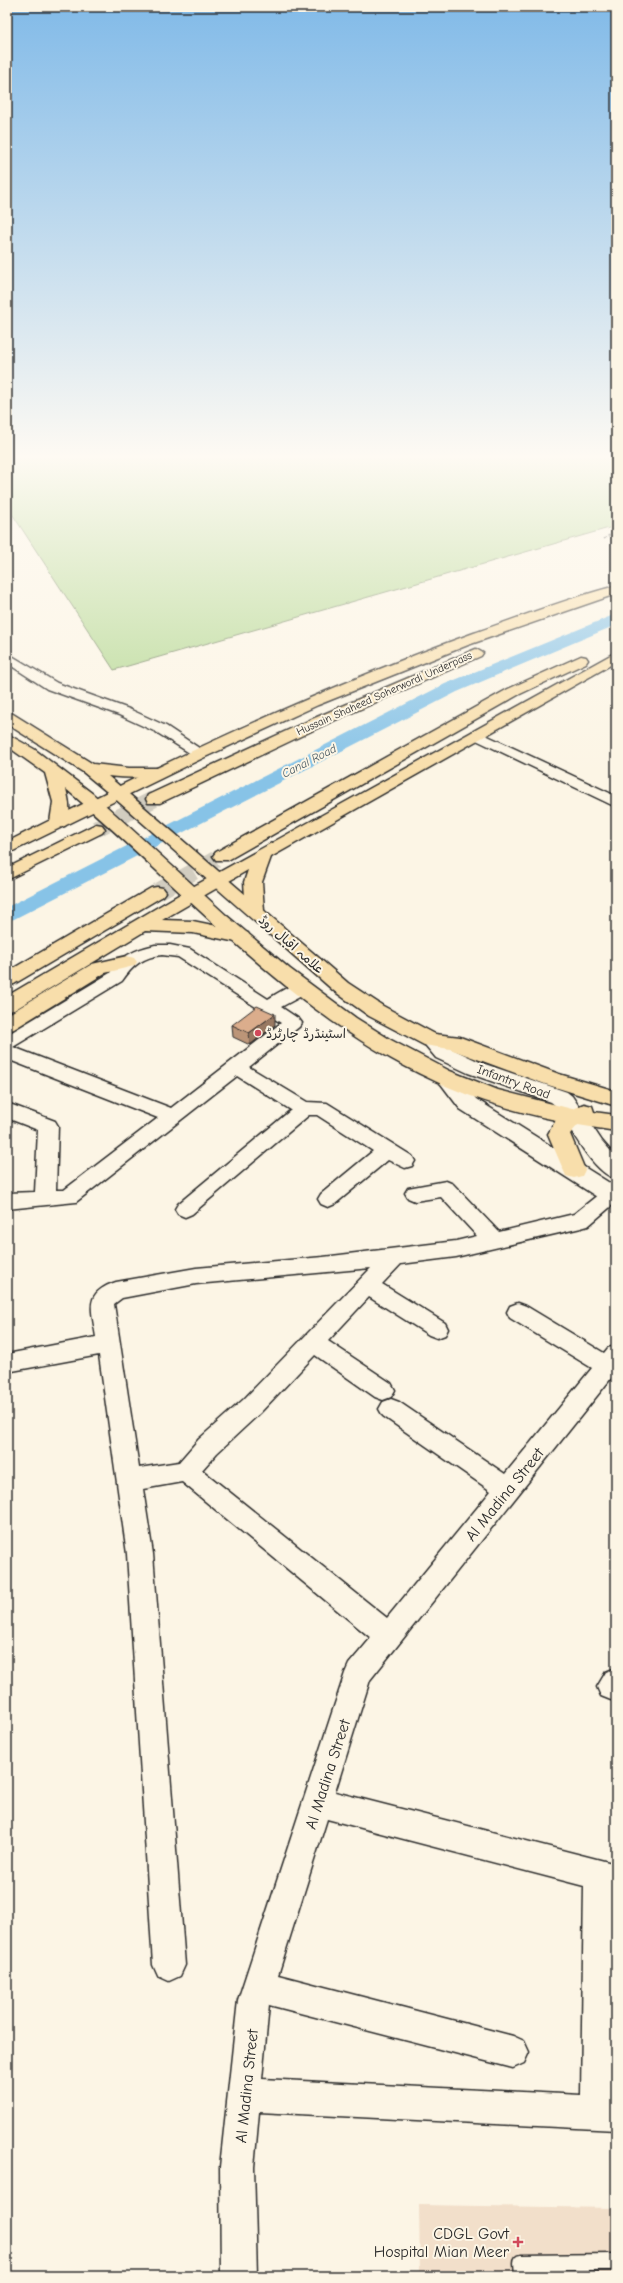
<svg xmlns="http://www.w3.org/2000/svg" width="623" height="2283" viewBox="0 0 623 2283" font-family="'Comic Neue','Playpen Sans Arabic',sans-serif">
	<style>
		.built { fill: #f2dfca }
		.green { fill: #b4d892; stroke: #70825e }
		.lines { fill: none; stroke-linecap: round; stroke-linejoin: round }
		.canal { fill: #87c3e7; fill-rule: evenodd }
		.highway-tunnel { stroke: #d2cdc0; stroke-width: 17; stroke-dasharray: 17 8; stroke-linecap: butt }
		.lane-casing { stroke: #2b2b2b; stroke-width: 19 }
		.street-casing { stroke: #2b2b2b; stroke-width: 3 }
		.secondary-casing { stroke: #2b2b2b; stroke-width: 3 }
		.primary-casing { stroke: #2b2b2b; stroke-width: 3 }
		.highway-casing { stroke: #2b2b2b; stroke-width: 3 }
		.path { stroke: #2b2b2b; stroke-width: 1.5; stroke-dasharray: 2.5 2; stroke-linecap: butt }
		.lane { stroke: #fcf5e5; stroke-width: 16 }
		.street { fill: #fcf5e5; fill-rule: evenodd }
		.secondary { fill: #fcf5e5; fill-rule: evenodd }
		.primary { fill: #f8deab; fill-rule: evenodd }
		.highway { fill: #f8deab; fill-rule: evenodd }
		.wall { fill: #bc9578; stroke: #2b2b2b }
		.shaded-wall { fill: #997962; stroke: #2b2b2b }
		.building { fill: #dbad8c; stroke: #2b2b2b }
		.poi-dot { fill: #d1495b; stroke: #fcf5e5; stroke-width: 1.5 }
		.labels { text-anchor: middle; stroke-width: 4; stroke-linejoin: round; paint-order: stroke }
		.far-street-label { font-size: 11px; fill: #2b2b2b; stroke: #fcf5e5 }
		.far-water-label { font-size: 12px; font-style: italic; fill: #475963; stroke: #fcf5e5 }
		.street-label { font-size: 13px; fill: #2b2b2b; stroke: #fcf5e5 }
		.poi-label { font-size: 13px; fill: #2b2b2b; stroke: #fcf5e5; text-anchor: start }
		.near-street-label { font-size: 16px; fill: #2b2b2b; stroke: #fcf5e5 }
		.near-poi-label { font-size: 16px; fill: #2b2b2b; stroke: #fcf5e5; text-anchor: end }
	</style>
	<rect width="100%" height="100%" fill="#fcf5e5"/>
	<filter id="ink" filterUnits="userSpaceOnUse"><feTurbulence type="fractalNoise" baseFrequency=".025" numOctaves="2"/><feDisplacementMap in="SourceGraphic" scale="8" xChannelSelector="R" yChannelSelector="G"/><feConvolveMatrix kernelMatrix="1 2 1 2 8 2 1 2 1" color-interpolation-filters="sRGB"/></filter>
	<g filter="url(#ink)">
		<!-- built -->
		<path class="built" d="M419,2205l197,3v68h-196z"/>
		<!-- green -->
		<path class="green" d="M7,454h609v72l-502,144 -107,-164z"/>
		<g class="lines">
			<!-- canal -->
			<path class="canal" d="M616,614v11l-159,67 -443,227 -7,2v-14l438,-223z"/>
			<!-- highway-tunnel -->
			<path class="highway-tunnel" d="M96,829l58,-30
				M157,892l65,-36"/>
			<defs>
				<path id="lane" d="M523,2276l-1,-13 94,-1"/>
				<path id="street" d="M7,653l50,30 72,26 37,17 42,28 -7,4 -5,-1 -40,-25 -37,-17 -72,-26 -40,-26z
					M477,731l139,65v11l-144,-69 -2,-3 2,-3z
					M155,945h15l20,4 78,50c12,-7 27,-19 41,-15l3,4 -3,4 -28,15 18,12 3,4 -3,4 -50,40 58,35 20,1 85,53 3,5 -3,5 -7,2 -17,-8 -53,44 -7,3 -7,-3 -3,-5 3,-5 52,-43 -56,-36h-8l-117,99 -7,3 -7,-3 -3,-5 3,-5 113,-94 -54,-34 -161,126 -69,7v-16l28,-1 3,-62 -31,-12v-15l48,18 3,5 -2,64h8l94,-72 -151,-59v-24l103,-62c11,-17 24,-23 45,-28zM162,955l16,2 103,66 -110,85 -158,-61 109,-66c11,-16 21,-24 40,-26z
					M446,1181l7,3 46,48 75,-18 30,-24 7,-3 5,2v13l-28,24 -7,2 -125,29 -55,7 -19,20 63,39 3,6 -3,6 -8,3 -8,-3 -60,-38 -41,44 63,42 4,7 -4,7 -8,3 -8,-3 -60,-42 -55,58 -43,40 -15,17 185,148 104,-127 -108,-75 -4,-7 4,-7 8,-3 8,3 106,72 87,-106 -82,-50 -3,-6 3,-6 8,-3 8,3 78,47 4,-5 8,-2v26l-246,308 -35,112 281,72v30h-2v202h2v34l-357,-18 -5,55 3,109h-36l-1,-109 18,-167 107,-327 4,-9 22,-26 -189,-156 -39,7 10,65 32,411 -5,11 -11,5 -11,-5 -5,-11 -26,-411 -28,-199 -92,17v-18l89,-17c-4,-28 -13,-44 20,-55l80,-14 127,-11 133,-16 21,-5 -36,-39 -26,4 -7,-3 -3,-5 3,-5zM371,1268l-127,131 -45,40 -20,23 -40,6 -25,-164 8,-6 74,-14zM327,1819l257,67 -3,209 -319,-16 7,-74 244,63 11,-5 5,-11 -5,-11 -11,-5 -235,-61z
					M616,1668v30l-5,2 -10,-4 -4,-9 9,-15z"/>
				<path id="secondary" d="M431,1033l7,2 12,13 32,15 85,29 5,4 30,45 14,16v22c-24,-7 -46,-52 -60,-73l-5,-4 -83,-29 -32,-15 -15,-18 3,-5z
					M449,1073l7,2 20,24 140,88v19l-8,-2 -148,-95 -22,-29 4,-5z"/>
				<path id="primary" d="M7,712l6,2 80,50 36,4h40l2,3 -2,3c-20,5 -41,4 -61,2l240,207 35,23 52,28 25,3 99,37 57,17v15l-71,-22 -95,-35 -26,-4 -55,-29 -35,-25 -222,-195 -29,-24 -76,-48z
					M7,734l27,15 59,45 134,122 63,53 66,49 35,22 59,31 48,19 74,19 12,-5 8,2 2,6 22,3v16l-38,-6 -8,9 15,36 -3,6 -8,2 -8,-2 -18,-42 8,-14c-42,-9 -83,-21 -121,-39 -145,-66 -249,-191 -369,-292 3,11 6,27 -1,37h-12l-3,-4 3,-20 -8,-29 -38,-27z"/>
				<path id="highway" d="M616,586v8l-148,51 -150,60 -115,53 -196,96v-12c152,-77 306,-151 467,-209 47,-16 94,-35 142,-47z
					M476,649l7,4 -2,3 -159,70 -162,77h-12l-2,-4 2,-4 162,-75z
					M616,652v10l-345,195 -9,25 2,29 -2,4 -7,2 -7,-2 -2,-4 -2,-29 4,-12 -86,50 31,1 48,10 7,2 2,4 -2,4 -7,2 -48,-10 -48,-2 -131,79 -7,1v-15l180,-106z
					M581,656l5,1 2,3 -2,3 -68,32 -290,165h-12l-3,-4 3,-4 292,-163z
					M96,824l6,1 3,4 -3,4 -95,47v-12z
					M157,887l6,1 3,4 -3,4 -149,88 -7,2v-14l144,-84z
					M127,956l7,2 3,4 -3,4 -29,7 -91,56 -7,2v-16l85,-51z"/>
			</defs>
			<!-- lane casing -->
			<use href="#lane" class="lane-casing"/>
			<!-- street casing -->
			<use href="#street" class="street-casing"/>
			<!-- secondary casing -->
			<use href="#secondary" class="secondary-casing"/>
			<!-- primary casing -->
			<use href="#primary" class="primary-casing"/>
			<!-- highway casing -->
			<use href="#highway" class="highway-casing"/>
			<!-- path -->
			<path class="path" d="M604,539l12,-9"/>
			<!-- lane -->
			<use href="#lane" class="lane"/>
			<!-- street -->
			<use href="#street" class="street"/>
			<!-- secondary -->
			<use href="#secondary" class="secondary"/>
			<!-- primary -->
			<use href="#primary" class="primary"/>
			<!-- highway -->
			<use href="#highway" class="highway"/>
		</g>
		<!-- wall -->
		<path class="wall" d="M232,1025h43l-25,20 -17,-8z"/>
		<!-- shaded-wall -->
		<path class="shaded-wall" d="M275,1014v11l-25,20 -1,-12z"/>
		<!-- building -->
		<path class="building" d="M257,1006l18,8 -26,19 -17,-8z"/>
	</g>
	<!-- sky -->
	<linearGradient id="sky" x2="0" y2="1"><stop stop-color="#81bae8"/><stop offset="0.59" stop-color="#fefaf3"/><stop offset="1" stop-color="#fefaf3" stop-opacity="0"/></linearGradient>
	<rect width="623" height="774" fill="url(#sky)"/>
	<!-- markers -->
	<g class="poi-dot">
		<circle cx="258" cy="1033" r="4"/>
		<path d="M516 2236h4v4h4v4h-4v4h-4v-4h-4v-4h4z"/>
	</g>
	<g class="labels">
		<!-- far-street labels -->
		<g class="far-street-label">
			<text transform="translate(384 693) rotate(-24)" y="4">Hussain Shaheed Soherwordi Underpass</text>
		</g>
		<!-- far-water labels -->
		<g class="far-water-label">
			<text transform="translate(309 761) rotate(-27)" y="4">Canal Road</text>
		</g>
		<!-- street labels -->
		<g class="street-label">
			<text transform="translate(292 944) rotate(41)" y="5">علامہ اقبال روڈ</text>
			<text transform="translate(514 1081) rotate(20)" y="5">Infantry Road</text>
		</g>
		<!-- poi labels -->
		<g class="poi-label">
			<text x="266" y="1038">اسٹینڈرڈ چارٹرڈ</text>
		</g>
		<!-- near-street labels -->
		<g class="near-street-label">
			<text transform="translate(504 1494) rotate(-51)" y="6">Al Madina Street</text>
			<text transform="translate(327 1774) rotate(-72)" y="6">Al Madina Street</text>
			<text transform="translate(246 2086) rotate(-84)" y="6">Al Madina Street</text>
		</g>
		<!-- near-poi labels -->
		<g class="near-poi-label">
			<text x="509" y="2239">CDGL Govt<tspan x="509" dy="18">Hospital Mian Meer</tspan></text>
		</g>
	</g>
	<!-- margin -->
	<rect width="623" height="2283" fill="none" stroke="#fcf5e5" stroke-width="24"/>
	<rect x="12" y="12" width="599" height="2259" fill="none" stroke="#2b2b2b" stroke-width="1.5" filter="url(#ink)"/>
</svg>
